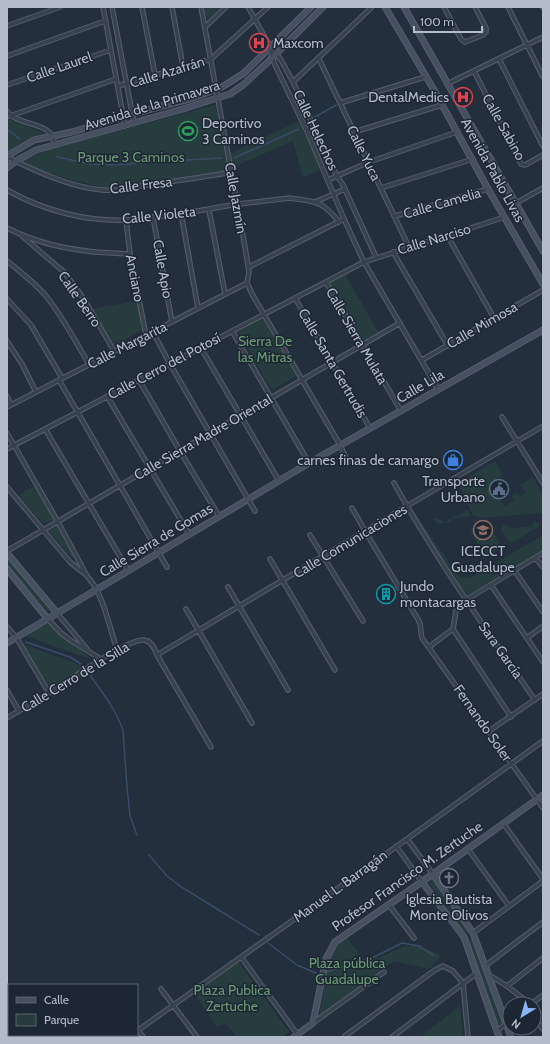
<svg xmlns="http://www.w3.org/2000/svg" width="550" height="1044" viewBox="0 0 550 1044" font-family="Cabin,sans-serif">
	<style>
		.green { fill: #263c3f }
		.lines { fill: none; stroke-linecap: round; stroke-linejoin: round }
		.stream { stroke: #394c67; stroke-width: 1.5 }
		.street-casing { stroke: #565f6c; stroke-width: 5.5 }
		.secondary-casing { stroke: #565f6c; stroke-width: 7 }
		.street { stroke: #38414e; stroke-width: 3.5 }
		.secondary { stroke: #465061; stroke-width: 5 }
		.labels { text-anchor: middle; stroke-width: 3; stroke-linejoin: round; paint-order: stroke }
		.poi-label { font-size: 14px; fill: #b4bcc9; stroke: #1d2633; text-anchor: start }
		.street-label { font-size: 14px; fill: #b4bcc9; stroke: #1d2633 }
		.park-label { font-size: 14px; fill: #6b9a76; stroke: #1d2633 }
	</style>
	<rect width="100%" height="100%" fill="#242f3e"/>
	<!-- green -->
	<path class="green" d="M204,7h17l-14,14z
		M215,105l12,50 72,-34 24,47 -20,10 -10,-37 -62,27 -4,-10 2,13 -118,17c-15,-1 -78,-17 -88,-28l28,-11z
		M7,118l4,2 32,13 -18,7 -18,13z
		M345,274l33,58 -15,9 -33,-57z
		M137,301l6,29 -29,16 -23,-37z
		M263,318l33,58 -24,14 -34,-58z
		M495,461l8,14 -12,7 13,24 10,-6 -3,-5 6,-3 3,4 6,-3 -5,-8 12,-8 10,19v19l-3,-2 -59,5 -8,-3 -15,-32z
		M35,487l19,28 -1,5 -8,3 -3,-1 -24,-26 8,-6z
		M412,508l44,65 6,5 10,-1 71,-42v16l-78,46 -54,-88z
		M468,510l3,6 -18,3 -3,3 -12,2 -5,-6 9,2 2,2z
		M535,521l4,3 -1,3 -26,16 -4,-2 -7,-12 2,-4h4l5,3 19,-2z
		M58,523l19,33 -5,2 -25,-29z
		M488,527l3,1 11,19 -16,11 -15,-26v-3l2,-1z
		M7,552l47,55 -6,5 -41,-46z
		M45,620l20,18 28,22 -68,-24 -7,2z
		M20,643l68,25 -37,20 -29,-38z
		M433,880l2,1 35,52h-5l-36,-50z
		M345,935l21,28 37,-16 13,-2 25,10 -5,7 -7,7 -35,-8 -75,56 8,-45v-17z
		M469,939h3l7,21 24,62 -3,3 -3,-2 -30,-82z
		M238,961l51,71 -6,5h-46l-11,-13 -9,3 -23,-33z
		M460,1006l3,29 -3,2h-40z"/>
	<g class="lines">
		<!-- stream -->
		<path class="stream" d="M315,117l21,-12
			M7,129l13,10
			M57,157l34,7 23,1 36,-3 19,-5 17,3 36,-2
			M234,158l65,-29
			M26,642l44,15 11,7
			M90,675l19,27 8,14 6,14 4,57 3,29 7,19
			M149,855l18,21 13,10 79,49
			M268,943l29,22 19,8
			M327,972l47,-15 28,-14 17,3 14,9"/>
		<defs>
			<path id="street" d="M103,7l22,119
				M112,7l22,116
				M142,7l13,68
				M172,7l11,60
				M201,7l44,240 4,25 -2,11 5,11 88,151 8,17
				M248,7l19,34 14,19 12,22 44,94 6,9 33,72
				M444,7l17,32 4,3 18,-7 3,-3v-4l-11,-21
				M508,7l35,70
				M542,7l1,1
				M7,26l53,-19
				M205,27l21,-20
				M267,41l8,24 32,66 37,88 20,43 74,127
				M7,56l98,-35
				M319,59l90,188
				M499,59l44,87
				M474,71l47,93 4,1 18,-10
				M293,82l79,-75
				M447,84l96,-47
				M7,85l104,-35
				M118,86l93,-27 57,-52
				M340,103l85,-26
				M7,111c10,14 37,11 45,25 2,3 2,6 3,9
				M10,116l106,-37
				M354,132l88,-27
				M7,157c29,14 62,30 95,33 15,2 31,-3 45,-5 28,-4 57,-8 85,-13
				M328,180l41,-18 88,-30
				M381,188l92,-29
				M7,190c35,20 79,32 120,30 37,-2 74,-10 111,-16 17,-2 35,-4 52,-6 25,3 33,3 49,24
				M315,202l30,-13
				M516,203l27,-15
				M209,210l16,84
				M181,213l17,95
				M395,216l93,-27
				M153,217l19,105
				M126,220l4,34 16,81
				M7,228c24,12 53,20 80,23 14,2 29,2 43,3
				M447,235l47,83
				M22,236l42,36 20,27 30,52
				M393,252l55,94
				M7,261c14,11 28,22 39,35 17,21 29,45 43,68
				M249,267l95,-48
				M326,282l75,129
				M295,298l75,130
				M7,299l24,26 31,53
				M232,331l77,132
				M153,332l17,32 85,147
				M7,341l15,23 14,28
				M201,348l78,133
				M422,360l121,-70
				M59,380l108,187
				M139,380l41,71 39,65
				M7,396l4,9
				M107,396l82,138
				M7,407l240,-124
				M502,417l41,66
				M45,429l83,141
				M7,433l51,89 29,54 10,13 8,21 12,40
				M7,449l357,-187 141,-45
				M394,483c42,76 92,146 141,217
				M7,487l63,75 15,12
				M352,508l13,23 54,90c3,6 1,11 3,17l121,170
				M310,535l53,86
				M7,551l393,-228
				M535,558l8,9
				M270,559l65,111
				M514,570l29,42
				M491,585l52,77
				M228,587l60,103
				M186,609l66,114
				M57,613l30,36
				M47,618l14,15 9,7 31,19
				M7,627l9,10 33,56
				M453,629l58,88
				M527,638l16,-12
				M429,647l24,-18 3,-18 5,-8 82,-50
				M157,655l250,-149 136,-80
				M7,690l12,21
				M7,718c18,-11 36,-21 53,-32 16,-10 67,-47 84,-46 8,1 11,9 13,15l54,92
				M489,731l54,-37
				M503,823l40,56
				M407,839l26,35
				M396,846l26,36
				M468,849l41,57
				M389,905l25,33
				M473,933l70,-52
				M241,957l57,78
				M485,966l58,-44
				M489,975l18,11 23,18
				M507,986l36,-28
				M161,989l36,48
				M531,1004l12,-9
				M534,1017l9,12
				M313,1023l71,-51
				M137,1029l6,8
				M137,1031l270,-192 136,-98
				M497,1031l13,-11
				M91,1036l1,1
				M345,1036l90,-66 8,-4 10,5 10,12 5,54
				M128,1037l3,-2
				M392,1037l85,-64"/>
			<path id="secondary" d="M385,7l49,83 54,99 55,95
				M404,7l139,244
				M7,156l27,-16 38,-8 60,-18 61,-16 29,-11 22,-14 67,-66
				M7,168l9,-7 20,-11 147,-41 47,-15 13,-9 26,-24 54,-54
				M7,553l50,60
				M7,569l40,49
				M7,643l302,-180 234,-133
				M433,874l40,59 38,104
				M422,882l42,55 35,100
				M294,1037l19,-14 13,-64 9,-17 98,-68 110,-79"/>
		</defs>
		<!-- street casing -->
		<use href="#street" class="street-casing"/>
		<!-- secondary casing -->
		<use href="#secondary" class="secondary-casing"/>
		<!-- street -->
		<use href="#street" class="street"/>
		<!-- secondary -->
		<use href="#secondary" class="secondary"/>
	</g>
	<!-- icons -->
	<defs>
		<symbol id="hospital-ring" viewBox="-11 -11 22 22"><circle r="9.5" fill="#1d2633" stroke="#e0444e" stroke-width="1.5"/><path d="M-5-5h3v3.5h4V-5h3V5h-3V1.5h-4V5h-3Z" fill="#e0444e"/></symbol>
		<symbol id="stadium-ring" viewBox="-11 -11 22 22"><circle r="9.5" fill="#1d2633" stroke="#2e9e5b" stroke-width="1.5"/><path d="M0-5a6.5 5 0 1 0 0 10a6.5 5 0 1 0 0-10ZM-3.5-1.8h7v3.6h-7Z" fill="#2e9e5b"/></symbol>
		<symbol id="shop-ring" viewBox="-11 -11 22 22"><circle r="9.5" fill="#1d2633" stroke="#3f7fe0" stroke-width="1.5"/><path d="M-5-2.5h2.3a2.7 3.5 0 0 1 5.4 0H5L5.5 6h-11ZM-1.5-2.5h3a1.5 2.3 0 0 0-3 0Z" fill="#3f7fe0"/></symbol>
		<symbol id="civic-ring" viewBox="-11 -11 22 22"><circle r="9.5" fill="#1d2633" stroke="#5c6f8a" stroke-width="1.5"/><path d="M-.6-6.5H3V-4.5H.6V-3L4-1V1h2V6H-6V1h2V-1L-.6-3ZM-1.2 2.5V6h2.4V2.5Z" fill="#5c6f8a"/></symbol>
		<symbol id="school-ring" viewBox="-11 -11 22 22"><circle r="9.5" fill="#1d2633" stroke="#8d6e63" stroke-width="1.5"/><path d="M0-5L7-2L0 1L-7-2ZM-4 1L0 2.5L4 1V4Q0 6-4 4Z" fill="#8d6e63"/></symbol>
		<symbol id="building-ring" viewBox="-11 -11 22 22"><circle r="9.5" fill="#1d2633" stroke="#0f9aa8" stroke-width="1.5"/><path d="M-4-6H4V6H1V3H-1V6H-4ZM-2.5-4.3h1.7v1.8h-1.7ZM.8-4.3h1.7v1.8H.8ZM-2.5-1h1.7V.8h-1.7ZM.8-1h1.7V.8H.8Z" fill="#0f9aa8"/></symbol>
		<symbol id="church-ring" viewBox="-11 -11 22 22"><circle r="9.5" fill="#1d2633" stroke="#6b7280" stroke-width="1.5"/><path d="M-1.2-6h2.4v3.5h3.3v2.4h-3.3V6h-2.4V-.1h-3.3v-2.4h3.3Z" fill="#6b7280"/></symbol>
	</defs>
	<g fill-rule="evenodd">
		<use href="#hospital-ring" x="248" y="32" width="22" height="22"/>
		<use href="#hospital-ring" x="452" y="86" width="22" height="22"/>
		<use href="#stadium-ring" x="177" y="120" width="22" height="22"/>
		<use href="#shop-ring" x="442" y="449" width="22" height="22"/>
		<use href="#civic-ring" x="488" y="478" width="22" height="22"/>
		<use href="#school-ring" x="472" y="519" width="22" height="22"/>
		<use href="#building-ring" x="375" y="583" width="22" height="22"/>
		<use href="#church-ring" x="438" y="867" width="22" height="22"/>
	</g>
	<g class="labels">
		<!-- poi labels -->
		<g class="poi-label">
			<text x="273" y="48">Maxcom</text>
			<text x="449" y="102" text-anchor="end">DentalMedics</text>
			<text x="202" y="128">Deportivo<tspan x="202" dy="16">3 Caminos</tspan></text>
			<text x="439" y="465" text-anchor="end">carnes finas de camargo</text>
			<text x="485" y="486" text-anchor="end">Transporte<tspan x="485" dy="16">Urbano</tspan></text>
			<text x="483" y="556" text-anchor="middle">ICECCT<tspan x="483" dy="16">Guadalupe</tspan></text>
			<text x="400" y="591">Jundo<tspan x="400" dy="16">montacargas</tspan></text>
			<text x="449" y="904" text-anchor="middle">Iglesia Bautista<tspan x="449" dy="16">Monte Olivos</tspan></text>
		</g>
		<!-- street labels -->
		<g class="street-label">
			<text transform="translate(59 67) rotate(-19)" y="5">Calle Laurel</text>
			<text transform="translate(167 72) rotate(-17)" y="5">Calle Azafrán</text>
			<text transform="translate(152 105) rotate(-17)" y="5">Avenida de la Primavera</text>
			<text transform="translate(504 127) rotate(61)" y="5">Calle Sabino</text>
			<text transform="translate(316 130) rotate(65)" y="5">Calle Helechos</text>
			<text transform="translate(364 153) rotate(64)" y="5">Calle Yuca</text>
			<text transform="translate(493 170) rotate(61)" y="5">Avenida Pablo Livas</text>
			<text transform="translate(141 185) rotate(-7)" y="5">Calle Fresa</text>
			<text transform="translate(236 198) rotate(80)" y="5">Calle Jazmín</text>
			<text transform="translate(442 203) rotate(-16)" y="5">Calle Camelia</text>
			<text transform="translate(159 215) rotate(-6)" y="5">Calle Violeta</text>
			<text transform="translate(434 239) rotate(-17)" y="5">Calle Narciso</text>
			<text transform="translate(163 269) rotate(80)" y="5">Calle Apio</text>
			<text transform="translate(135 278) rotate(79)" y="5">Anciano</text>
			<text transform="translate(80 299) rotate(55)" y="5">Calle Berro</text>
			<text transform="translate(482 325) rotate(-30)" y="5">Calle Mimosa</text>
			<text transform="translate(357 336) rotate(60)" y="5">Calle Sierra Mulata</text>
			<text transform="translate(127 345) rotate(-27)" y="5">Calle Margarita</text>
			<text transform="translate(333 363) rotate(60)" y="5">Calle Santa Gertrudis</text>
			<text transform="translate(164 366) rotate(-28)" y="5">Calle Cerro del Potosí</text>
			<text transform="translate(420 386) rotate(-30)" y="5">Calle Lila</text>
			<text transform="translate(203 437) rotate(-30)" y="5">Calle Sierra Madre Oriental</text>
			<text transform="translate(156 540) rotate(-31)" y="5">Calle Sierra de Gomas</text>
			<text transform="translate(350 541) rotate(-31)" y="5">Calle Comunicaciones</text>
			<text transform="translate(501 650) rotate(55)" y="5">Sara García</text>
			<text transform="translate(75 677) rotate(-31)" y="5">Calle Cerro de la Silla</text>
			<text transform="translate(483 723) rotate(55)" y="5">Fernando Soler</text>
			<text transform="translate(407 876) rotate(-35)" y="5">Profesor Francisco M. Zertuche</text>
			<text transform="translate(340 886) rotate(-36)" y="5">Manuel L. Barragán</text>
		</g>
		<!-- park labels -->
		<g class="park-label">
			<text x="131" y="162">Parque 3 Caminos</text>
			<text x="265" y="346">Sierra De<tspan x="265" dy="16">las Mitras</tspan></text>
			<text x="347" y="968">Plaza pública<tspan x="347" dy="16">Guadalupe</tspan></text>
			<text x="232" y="995">Plaza Publica<tspan x="232" dy="16">Zertuche</tspan></text>
		</g>
	</g>
	<!-- border -->
	<rect width="550" height="1044" fill="none" stroke="#b4bcc9" stroke-width="16"/>
	<!-- legend -->
	<rect x="8" y="984" width="130" height="52" fill="#1d2633" stroke="#59626f"/>
	<rect x="16" y="997" width="20" height="6" fill="#465061" stroke="#59626f"/>
	<text x="44" y="1004" font-size="12" fill="#b4bcc9">Calle</text>
	<rect x="16" y="1014" width="20" height="12" fill="#263c3f" stroke="#59626f"/>
	<text x="44" y="1024" font-size="12" fill="#b4bcc9">Parque</text>
	<!-- north arrow -->
	<g transform="translate(522 1016) rotate(217)"><circle r="19" fill="#1d2633" stroke="#59626f"/>
	<path d="M0-3L7 15L0 10L-7 15Z" fill="#8ab4f8"/>
	<text y="-6" font-size="11" font-weight="bold" text-anchor="middle" fill="#b4bcc9">N</text>
	</g>
	<!-- scale -->
	<path d="M414 26v6h68v-6" fill="none" stroke="#b4bcc9" stroke-width="2"/>
	<text x="420" y="26" font-size="12" fill="#b4bcc9" stroke="#1d2633" stroke-width="3" paint-order="stroke">100 m</text>
</svg>
